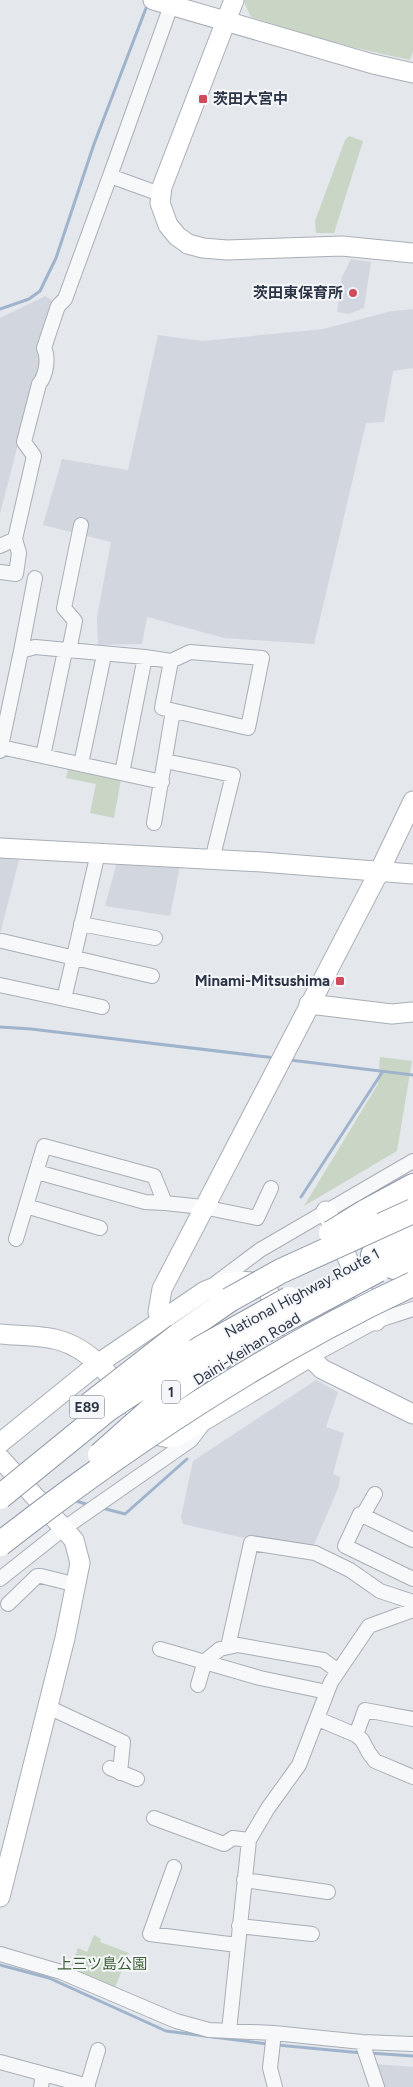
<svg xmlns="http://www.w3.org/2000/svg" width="413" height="2087" viewBox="0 0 413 2087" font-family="Figtree,'Noto Sans JP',sans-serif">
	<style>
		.built { fill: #d2d6de }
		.green { fill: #c9d6c5 }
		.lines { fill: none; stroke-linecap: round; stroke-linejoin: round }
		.stream { stroke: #9fb4cc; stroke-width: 3 }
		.street-casing { stroke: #a9aeb7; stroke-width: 16 }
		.secondary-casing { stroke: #a9aeb7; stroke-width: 21 }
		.highway-casing { stroke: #8b94a3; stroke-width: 26 }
		.street { stroke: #f7f8fa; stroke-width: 14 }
		.secondary { stroke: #fff; stroke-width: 19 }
		.highway { stroke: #fff; stroke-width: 24 }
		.highway-bridge-casing { stroke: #8b94a3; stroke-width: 26; stroke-linecap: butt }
		.highway-bridge { stroke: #fff; stroke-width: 24 }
		.poi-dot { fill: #d1495b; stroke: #f4f6f9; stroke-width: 2 }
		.labels { text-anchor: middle; stroke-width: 4; stroke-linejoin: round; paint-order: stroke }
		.shield { fill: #f4f6f9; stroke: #676e7b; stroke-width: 1 }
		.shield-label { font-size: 14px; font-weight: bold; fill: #2b3445 }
		.poi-label { font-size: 15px; font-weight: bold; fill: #2b3445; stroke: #f4f6f9; text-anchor: end }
		.street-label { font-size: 15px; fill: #2b3445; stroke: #f4f6f9 }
		.park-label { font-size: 15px; fill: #3f6138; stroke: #f4f6f9 }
	</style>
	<rect width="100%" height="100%" fill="#e4e7ec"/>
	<!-- built -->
	<path class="built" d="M351,259l20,3 -7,46 -16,6 -11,-2 5,-35z
		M45,296l7,4 -13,51 1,21 -6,10 -34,132v-196z
		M413,309v59l-20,3 -9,51 -18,1 -52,221 -90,-6 -77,-21 -5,27 -44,1 -1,-28 14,-75 -68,-17 19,-66 66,11 30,-135 44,6 121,-12 69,-18z
		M0,855l20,1 -20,78z
		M117,862l63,4 -10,50 -65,-10z
		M316,1380l22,12 -12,35 18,6 -11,41 7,3 -1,9 -26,61 -60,-7 -70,-16 -2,-7 12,-56z
		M375,2064l38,3v20h-32z"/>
	<!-- green -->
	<path class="green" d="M245,0h168v51l-3,9c-54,-11 -106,-26 -159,-43l-7,-15z
		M349,136l14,5 -29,92h-18l-1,-12 30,-81z
		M68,769l53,10 -7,39 -24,-5 6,-29 -30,-6z
		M380,1057l32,4 -15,90 -93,55 74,-122z
		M94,1935l7,4 -1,3 29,11 -15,37 -45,-19 9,-23 9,4z"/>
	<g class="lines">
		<!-- stream -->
		<path class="stream" d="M0,309l29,-10 11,-8 16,-33 38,-114 54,-141
			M0,1027l31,2 245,29
			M290,1060l123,15
			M301,1197l82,-126
			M73,1500l16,5
			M102,1508l23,6 62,-55
			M0,1965l49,13 117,53 102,13
			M277,2045l85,8
			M369,2053l44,3"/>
		<defs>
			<path id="street" d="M160,194l-50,-18 63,-176
				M0,546l15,-7 19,-83 -10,-14 15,-58c7,-8 10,-26 5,-36l14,-42 7,-7 45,-123
				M0,572l16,2 3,-21 -4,-14
				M21,651l14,-73
				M69,651l6,-30 -11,-13 17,-83
				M1,747l161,35
				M0,751l21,-100 14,-4 110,10 26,4 19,-9 72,6 -14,70 -86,-20 9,-47
				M43,756l22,-105
				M165,761l68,14 -21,85
				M81,764l23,-109
				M122,773l23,-116
				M154,823l19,-112
				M81,924l74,14
				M2,941l150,35
				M0,985l102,22
				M64,999l34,-146
				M37,1172l108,30 20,1
				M26,1206l74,22
				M16,1239l28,-93 110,30 11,27 38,4 54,11 14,-30
				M216,1283l44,-33 153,-89
				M310,1357l66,-36 37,-12
				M363,1515l12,-21
				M413,1540l-53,-26 -15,32 68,33
				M0,1579l63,-50 128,-89 12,-16
				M8,1604l29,-28h4l36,9
				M228,1647l23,-104 64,10 35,17 30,21 33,11
				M160,1649l100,29 67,14
				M198,1685l7,-24 15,-12 18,-4 85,15 15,11
				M48,1707l75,35 -3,31
				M318,1719l38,16 6,5 7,13 6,8 38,16
				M356,1735l9,-25 48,9
				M110,1768l27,11
				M154,1818l70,26 9,-6 16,2
				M174,1867l-24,67 87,11
				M244,1880l84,12
				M239,1926l73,8
				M0,1954l61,18 115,49 33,9 65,3 88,9 51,2
				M229,2031l20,-191 19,-32 31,-43 32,-83 38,-56 44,-16
				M274,2033l-4,35 5,19
				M362,2042l15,45
				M0,2062l88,24
				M41,2087l2,-13
				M87,2087l11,-37"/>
			<path id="secondary" d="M153,0l220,64 40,9
				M234,0l-72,187 -2,16 8,22 9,11 11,8 15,4 24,2 115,-4 71,7
				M0,848l262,14 151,12
				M309,1004l83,10 21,-2
				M326,1211l50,110
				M161,1321l-3,-9 4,-23 217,-417 34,-71
				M0,1334c18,2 40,1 58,6 43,11 66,57 92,90l10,6 9,2 9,-2 132,-79
				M0,1443l99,-80 106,-72 20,-8 15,-2 11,1 11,4 5,4 43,67 12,12 91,45
				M0,1458l74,82 6,23 -15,75 -65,259"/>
			<path id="highway" d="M365,1212l48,-26
				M373,1255l40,-19
				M394,1267l19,-8
				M179,1335l50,-35"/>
		</defs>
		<!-- street casing -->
		<use href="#street" class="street-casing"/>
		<!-- secondary casing -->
		<use href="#secondary" class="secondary-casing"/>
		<!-- highway casing -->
		<use href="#highway" class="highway-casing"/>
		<!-- street -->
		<use href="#street" class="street"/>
		<!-- secondary -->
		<use href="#secondary" class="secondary"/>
		<!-- highway -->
		<use href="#highway" class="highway"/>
		<defs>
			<path id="highway-bridge" d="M331,1233l34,-21
				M229,1300l52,-29 132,-60
				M88,1406l91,-71
				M100,1455l72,-64 68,-47 138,-74
				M0,1497l108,-88 93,-61 88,-49
				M0,1544c128,-100 266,-192 413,-260"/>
		</defs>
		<!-- highway-bridge casing -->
		<use href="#highway-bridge" class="highway-bridge-casing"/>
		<!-- highway-bridge -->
		<use href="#highway-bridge" class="highway-bridge"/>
	</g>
	<!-- markers -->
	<g class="poi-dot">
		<rect x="198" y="94" width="10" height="10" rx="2.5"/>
		<circle cx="353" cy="293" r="5"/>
		<rect x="335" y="976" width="10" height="10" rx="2.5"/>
	</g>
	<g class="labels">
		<!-- shield labels -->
		<g class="shield">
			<rect x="162" y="1380.5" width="18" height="23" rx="4"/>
			<rect x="69.5" y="1395.5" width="35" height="23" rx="4"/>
		</g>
		<g class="shield-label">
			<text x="171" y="1397">1</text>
			<text x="87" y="1412">E89</text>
		</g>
		<!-- poi labels -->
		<g class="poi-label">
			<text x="213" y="104" text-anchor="start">茨田大宮中</text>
			<text x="343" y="298">茨田東保育所</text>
			<text x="330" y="986">Minami-Mitsushima</text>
		</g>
		<!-- street labels -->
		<g class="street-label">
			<text transform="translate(302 1293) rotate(-28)" y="5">National Highway Route 1</text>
			<text transform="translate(247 1349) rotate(-32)" y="5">Daini-Keihan Road</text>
		</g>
		<!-- park labels -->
		<g class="park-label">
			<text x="102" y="1969">上三ツ島公園</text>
		</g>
	</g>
</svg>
